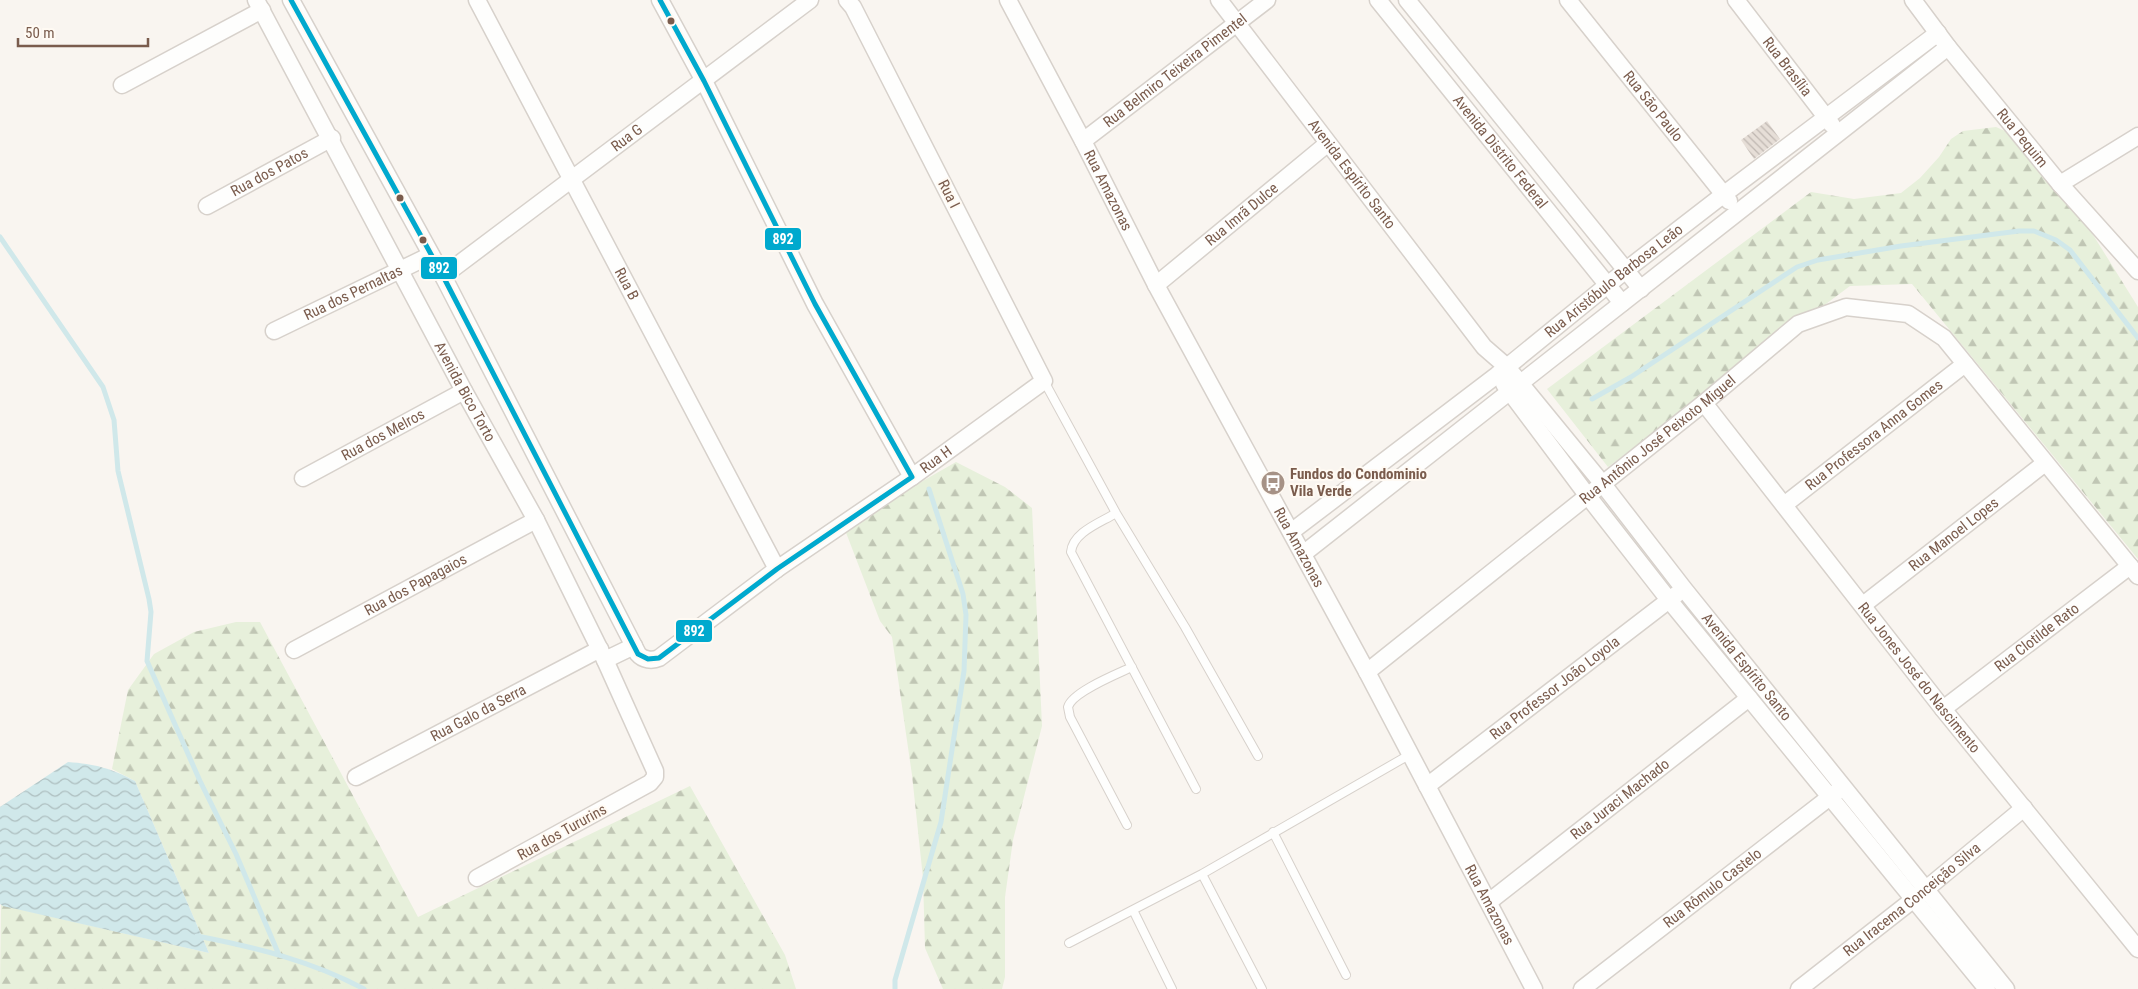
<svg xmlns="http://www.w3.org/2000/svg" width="2138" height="989" viewBox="0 0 2138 989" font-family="'Roboto Condensed',sans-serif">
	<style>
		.forest { fill: url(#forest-firs) }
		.water { fill: url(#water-waves) }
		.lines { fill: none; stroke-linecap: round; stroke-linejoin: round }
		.stream { stroke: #d0e8ea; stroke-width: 5 }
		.building { fill: url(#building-back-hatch) }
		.service-casing { stroke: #d7d1cb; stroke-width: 10 }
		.minor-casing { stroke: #d7d1cb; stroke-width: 19 }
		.service { stroke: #fefefd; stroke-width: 8 }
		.minor { stroke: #fefefd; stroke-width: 16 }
		.bus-1-casing { stroke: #fffaf3; stroke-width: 9 }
		.bus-1 { stroke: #00a9ce; stroke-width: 5 }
		.bus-dot { fill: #7a5c4d; stroke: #fffaf3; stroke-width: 2 }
		.labels { text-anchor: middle; stroke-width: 4; stroke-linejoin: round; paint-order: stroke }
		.street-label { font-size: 15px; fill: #7a5c4d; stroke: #fffaf3 }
		.poi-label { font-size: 15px; font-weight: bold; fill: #7a5c4d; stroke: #fffaf3; text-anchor: start }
		.line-badge { stroke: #fffaf3; stroke-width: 2 }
		.badge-label { font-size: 14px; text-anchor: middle; font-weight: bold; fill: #fff }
	</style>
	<defs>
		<pattern id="forest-firs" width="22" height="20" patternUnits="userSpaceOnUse" patternTransform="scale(1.25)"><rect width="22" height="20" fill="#e7f0db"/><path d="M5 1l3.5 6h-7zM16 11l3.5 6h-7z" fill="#c0c6b4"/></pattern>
		<pattern id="water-waves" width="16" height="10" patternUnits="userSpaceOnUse" patternTransform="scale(1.25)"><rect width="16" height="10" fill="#d0e8ea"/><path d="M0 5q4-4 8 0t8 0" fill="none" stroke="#aebfc0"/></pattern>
		<pattern id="building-back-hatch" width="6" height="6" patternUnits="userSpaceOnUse" patternTransform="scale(1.25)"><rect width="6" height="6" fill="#e6ded7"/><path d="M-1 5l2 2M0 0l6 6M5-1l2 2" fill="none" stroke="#bfb7b1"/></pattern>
	</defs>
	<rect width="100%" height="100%" fill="#f9f5f0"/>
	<!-- forest -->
	<path class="forest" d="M1996,127l41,18 101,162v252l-226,-275 -62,2 -242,181 -61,-78 264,-197 43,7 47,-6 19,-15 19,-21 12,-18 12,-8z
		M956,462l49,25 27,21 10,218 -29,114 -8,57v80l-3,12h-59l-18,-41 -2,-70 -11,-103 -20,-138 -12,-16 -35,-91 48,-32z
		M236,622h24l158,295 272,-131 95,169 11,34h-796l1,-84 208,48 -74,-172 -23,-12 16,-79 26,-36 40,-22z"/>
	<!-- water -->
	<path class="water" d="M68,762c27,2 42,6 67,19l74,172 -206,-47 -3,-2v-97z"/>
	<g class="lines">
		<!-- stream -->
		<path class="stream" d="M0,237l103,150 11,33 4,51 31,128 2,13 -4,49 53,120 36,73 43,101
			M1592,399l39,-22 166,-110 21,-7 83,-14 118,-15h15l22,9 14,10 68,88
			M197,936c57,11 115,25 167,53
			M895,989v-9l46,-158 23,-151 2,-56 -3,-21 -34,-105"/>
	</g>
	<!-- building -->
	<path class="building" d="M1767,121l13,18 -26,20 -13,-19z"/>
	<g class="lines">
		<defs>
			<path id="service" d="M1044,381l72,132 69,114 73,129
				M1116,513c-16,10 -43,19 -45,39l125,237
				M1127,825l-57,-108 -2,-10c4,-15 49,-33 64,-40
				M1273,832l73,143
				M1202,874l60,115
				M1133,910l39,79
				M1069,943l133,-69 207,-119"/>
			<g id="minor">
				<path id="s1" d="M256,0l208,391 72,129 69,140 50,111v6l-5,6 -173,95"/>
				<path id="s2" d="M291,0l152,276 195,378c5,6 14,7 21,4l118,-89 135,-92 132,-96 -191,-374 -6,-7"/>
				<path id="s3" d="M477,0l300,569"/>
				<path d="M660,0l44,81 111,223 97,173"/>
				<path id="s4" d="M1008,0l75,141 73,144 211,387 167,317"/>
				<path id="s5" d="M1219,0l265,347 23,20 95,116 82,106 322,400"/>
				<path id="s6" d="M1378,0l244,303"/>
				<path d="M1407,0l234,289"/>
				<path id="s7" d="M1568,0l161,201"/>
				<path id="s8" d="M1736,0l96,125"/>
				<path id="s9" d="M1913,0l35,47 112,137 78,87"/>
				<path d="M122,85l140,-75"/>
				<path id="s10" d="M1083,141l184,-141"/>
				<path d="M2060,184l78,-48"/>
				<path id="s11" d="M207,206l125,-68"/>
				<path id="s12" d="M443,276l367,-276"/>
				<path id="s13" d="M1156,285l171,-141"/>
				<path id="s14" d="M274,331l157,-76"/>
				<path d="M1504,384l83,111 82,105 318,389"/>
				<path id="s15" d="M1704,403l239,306 195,240"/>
				<path id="s16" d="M303,478l161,-87"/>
				<path id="s17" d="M1784,505l181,-141"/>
				<path id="s18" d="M1291,532l206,-157 129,-105 97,-75 215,-162"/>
				<path d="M1303,554l645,-507"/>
				<path id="s19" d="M1863,605l182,-142"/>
				<path id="s20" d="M294,650l242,-130"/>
				<path d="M605,660l29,-14"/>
				<path id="s21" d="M1367,672l337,-269 94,-79 48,-17 62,7 36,24 194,238"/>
				<path id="s22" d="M1943,709l187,-143"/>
				<path id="s23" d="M356,777l244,-128"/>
				<path id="s24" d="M1427,786l250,-192"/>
				<path id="s25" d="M1490,901l259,-203"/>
				<path id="s26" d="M1582,989l257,-199"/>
				<path id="s27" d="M1799,989l115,-90 110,-91"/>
			</g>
		</defs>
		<!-- service casing -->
		<use href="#service" class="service-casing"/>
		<!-- minor casing -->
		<use href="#minor" class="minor-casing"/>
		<!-- service -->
		<use href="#service" class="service"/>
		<!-- minor -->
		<use href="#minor" class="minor"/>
		<defs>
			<path id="bus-1" d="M291,0l152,276 195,378 10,5 11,-1 118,-89 135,-92 -97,-173 -111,-223 -44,-81"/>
		</defs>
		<!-- bus-1 casing -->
		<use href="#bus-1" class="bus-1-casing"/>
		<!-- bus-1 -->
		<use href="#bus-1" class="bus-1"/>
	</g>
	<!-- icons -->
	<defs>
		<symbol id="bus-disc" viewBox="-11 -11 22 22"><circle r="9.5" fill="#a69286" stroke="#fffaf3"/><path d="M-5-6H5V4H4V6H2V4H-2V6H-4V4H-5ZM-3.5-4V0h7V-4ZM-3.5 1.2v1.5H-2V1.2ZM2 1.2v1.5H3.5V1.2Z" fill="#fff"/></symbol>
	</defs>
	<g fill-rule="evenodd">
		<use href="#bus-disc" x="1259" y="469" width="28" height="28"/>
	</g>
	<!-- markers -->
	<g class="bus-dot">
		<circle cx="671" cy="21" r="4.5"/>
		<circle cx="400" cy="198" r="4.5"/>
		<circle cx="423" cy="240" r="4.5"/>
	</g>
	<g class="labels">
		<!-- street labels -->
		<g class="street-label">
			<text dy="5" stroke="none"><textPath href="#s8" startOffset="84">Rua Brasília</textPath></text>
			<text dy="5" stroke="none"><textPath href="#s10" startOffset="116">Rua Belmiro Teixeira Pimentel</textPath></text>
			<text dy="5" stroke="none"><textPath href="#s7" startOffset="136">Rua São Paulo</textPath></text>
			<text dy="5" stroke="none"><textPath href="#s12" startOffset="230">Rua G</textPath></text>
			<text dy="5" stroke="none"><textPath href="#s9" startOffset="176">Rua Pequim</textPath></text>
			<text dy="5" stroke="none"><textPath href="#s6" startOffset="195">Avenida Distrito Federal</textPath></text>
			<text dy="5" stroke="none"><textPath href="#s11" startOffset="71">Rua dos Patos</textPath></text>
			<text dy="5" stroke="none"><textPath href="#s5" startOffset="219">Avenida Espírito Santo</textPath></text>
			<text dy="5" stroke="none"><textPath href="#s4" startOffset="215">Rua Amazonas</textPath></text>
			<text transform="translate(949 194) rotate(63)" y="5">Rua I</text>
			<text dy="5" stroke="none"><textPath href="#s13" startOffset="111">Rua Imrã Dulce</textPath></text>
			<text dy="5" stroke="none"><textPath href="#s18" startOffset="409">Rua Aristóbulo Barbosa Leão</textPath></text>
			<text dy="5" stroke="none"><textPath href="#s3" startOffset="321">Rua B</textPath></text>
			<text dy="5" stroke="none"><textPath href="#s14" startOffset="88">Rua dos Pernaltas</textPath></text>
			<text dy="5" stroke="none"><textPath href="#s1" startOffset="444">Avenida Bico Torto</textPath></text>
			<text dy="5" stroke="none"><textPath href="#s16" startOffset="91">Rua dos Melros</textPath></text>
			<text dy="5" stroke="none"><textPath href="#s17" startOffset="114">Rua Professora Anna Gomes</textPath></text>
			<text dy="5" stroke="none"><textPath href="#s21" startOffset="372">Rua Antônio José Peixoto Miguel</textPath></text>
			<text dy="5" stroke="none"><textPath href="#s2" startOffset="1104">Rua H</textPath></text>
			<text dy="5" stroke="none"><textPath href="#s19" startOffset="115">Rua Manoel Lopes</textPath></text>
			<text dy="5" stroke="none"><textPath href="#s4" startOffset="620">Rua Amazonas</textPath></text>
			<text dy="5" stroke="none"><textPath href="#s20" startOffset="138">Rua dos Papagaios</textPath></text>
			<text dy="5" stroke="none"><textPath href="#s22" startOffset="118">Rua Clotilde Rato</textPath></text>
			<text dy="5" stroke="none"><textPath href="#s5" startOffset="851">Avenida Espírito Santo</textPath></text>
			<text dy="5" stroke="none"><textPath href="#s15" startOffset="349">Rua Jones José do Nascimento</textPath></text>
			<text dy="5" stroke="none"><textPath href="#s24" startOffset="161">Rua Professor João Loyola</textPath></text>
			<text dy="5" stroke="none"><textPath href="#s23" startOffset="138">Rua Galo da Serra</textPath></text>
			<text dy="5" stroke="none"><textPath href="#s25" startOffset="165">Rua Juraci Machado</textPath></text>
			<text transform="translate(562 832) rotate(-29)" y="5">Rua dos Tururins</text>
			<text dy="5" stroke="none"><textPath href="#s26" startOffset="165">Rua Rômulo Castelo</textPath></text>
			<text dy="5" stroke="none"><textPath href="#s27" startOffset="144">Rua Iracema Conceição Silva</textPath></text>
			<text dy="5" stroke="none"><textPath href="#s4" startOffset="1025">Rua Amazonas</textPath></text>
		</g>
		<!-- poi labels -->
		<g class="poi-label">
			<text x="1290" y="479">Fundos do Condominio<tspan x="1290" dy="17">Vila Verde</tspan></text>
		</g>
	</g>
	<g class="line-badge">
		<rect x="764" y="227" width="38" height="24" rx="5" fill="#00a9ce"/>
		<rect x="420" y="256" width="38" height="24" rx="5" fill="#00a9ce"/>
		<rect x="675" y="619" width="38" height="24" rx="5" fill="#00a9ce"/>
	</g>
	<g class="badge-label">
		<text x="783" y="244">892</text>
		<text x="439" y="273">892</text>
		<text x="694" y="636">892</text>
	</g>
	<!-- scale -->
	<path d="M18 38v8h130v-8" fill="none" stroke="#7a5c4d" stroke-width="2.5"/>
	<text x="25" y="38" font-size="15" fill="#7a5c4d" stroke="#fffaf3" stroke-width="4" paint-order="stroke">50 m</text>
</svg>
